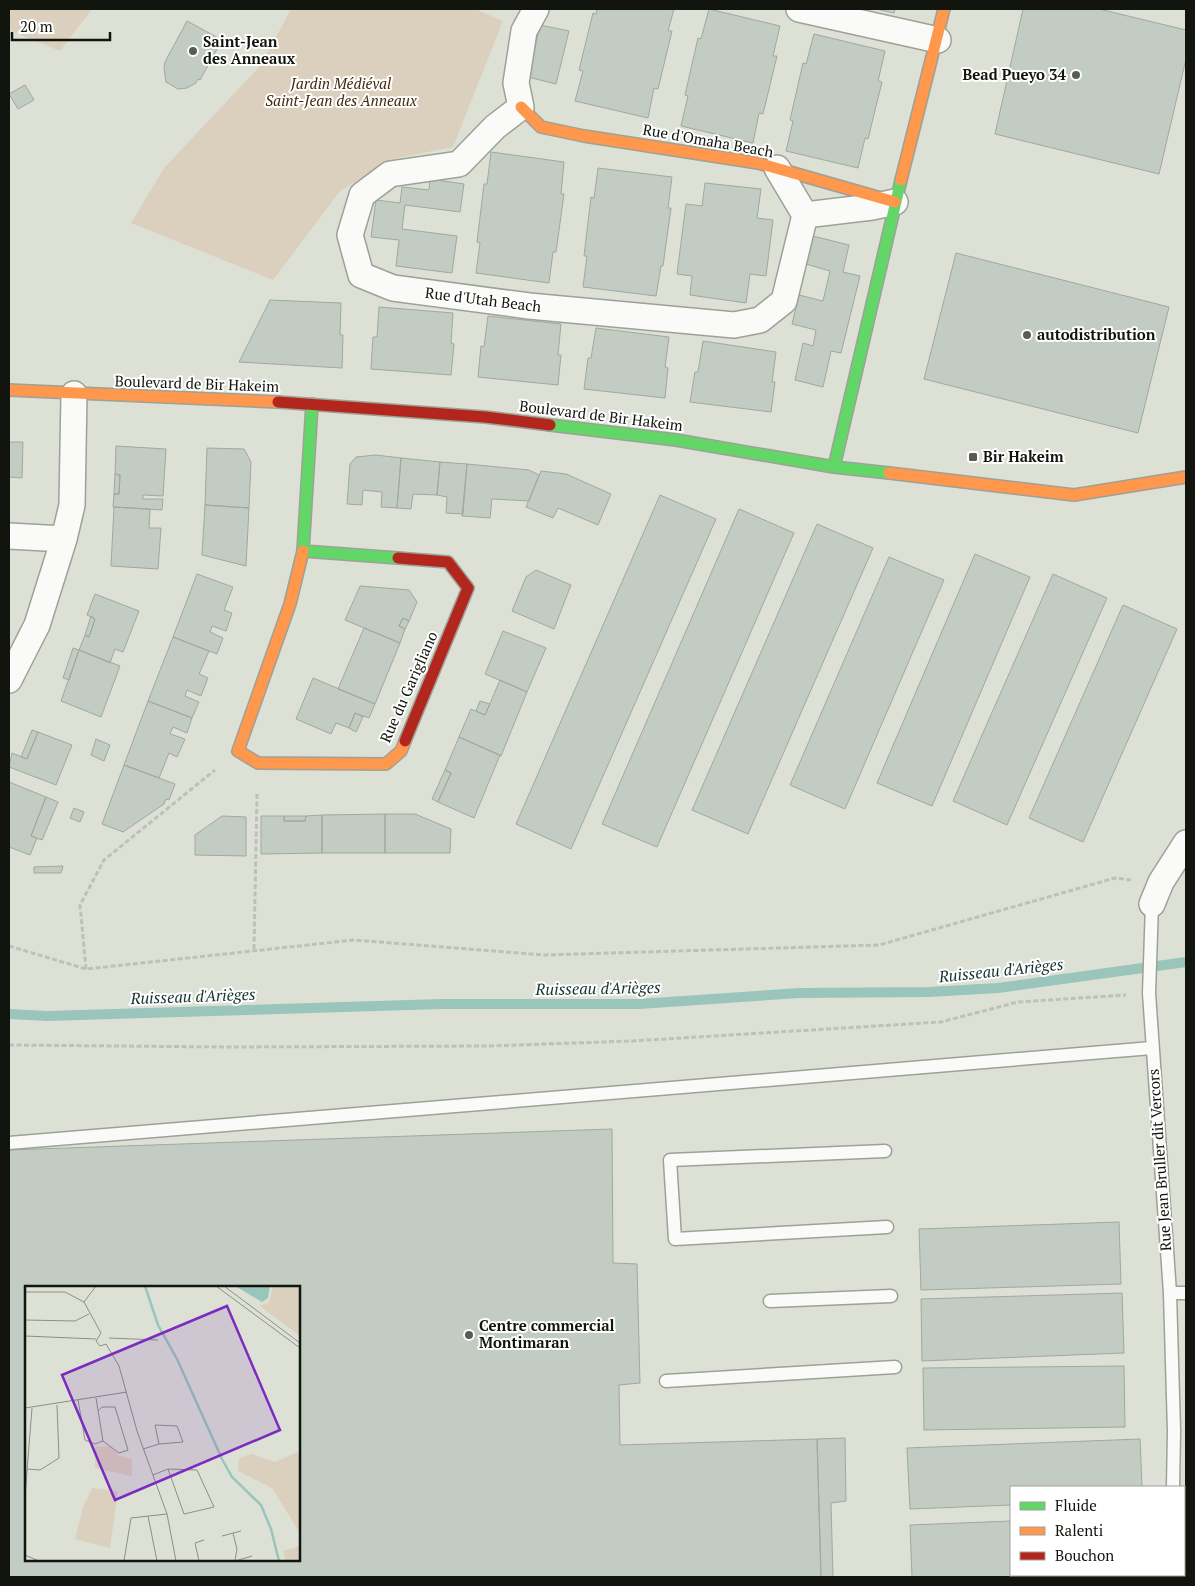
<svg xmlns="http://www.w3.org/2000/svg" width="1195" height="1586" viewBox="0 0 1195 1586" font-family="'PT Serif',serif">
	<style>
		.green { fill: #dbcfbd }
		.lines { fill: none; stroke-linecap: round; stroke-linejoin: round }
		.stream { stroke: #99c5bb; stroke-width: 10 }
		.building { fill: #c2ccc2; stroke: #a2a79f; fill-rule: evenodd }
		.lane-casing { stroke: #9da197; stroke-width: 15 }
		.street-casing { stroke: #9da197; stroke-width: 28 }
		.fast-casing { stroke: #9da197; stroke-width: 14 }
		.slow-casing { stroke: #9da197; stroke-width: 14 }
		.jam-casing { stroke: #9da197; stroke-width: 14 }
		.path { stroke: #bec0bb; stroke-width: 3; stroke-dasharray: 5 2.5; stroke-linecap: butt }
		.lane { stroke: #fafaf9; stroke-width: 12 }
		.street { stroke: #fafaf9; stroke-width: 25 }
		.fast { stroke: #63d668; stroke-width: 11 }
		.slow { stroke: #ff974d; stroke-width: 11 }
		.jam { stroke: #b3261e; stroke-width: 11 }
		.poi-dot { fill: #595c53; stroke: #fff; stroke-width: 2 }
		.labels { text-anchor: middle; stroke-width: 4; stroke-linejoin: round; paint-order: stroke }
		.poi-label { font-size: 15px; font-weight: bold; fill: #12150d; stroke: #fff; text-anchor: start }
		.park-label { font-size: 15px; font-style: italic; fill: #43290c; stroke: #fff }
		.street-label { font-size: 15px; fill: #12150d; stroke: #fff }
		.water-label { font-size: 16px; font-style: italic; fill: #14332f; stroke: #fff }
		.inset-river { fill: none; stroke: #99c5bb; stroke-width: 2.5 }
		.inset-road { fill: none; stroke: #8c8f85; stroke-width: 1 }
		.view { fill: #7b2cbf; fill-opacity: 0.15; stroke: #7b2cbf; stroke-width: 2.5 }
		.inset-edge { fill: none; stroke: #12150d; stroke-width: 2.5 }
	</style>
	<rect width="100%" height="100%" fill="#dde1d5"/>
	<!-- green -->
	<path class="green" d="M9,9h83l-32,42 -51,-21z
		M291,9h184l28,12 -50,126 -61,12 -52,32 -67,89 -142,-57 33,-55 97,-103z"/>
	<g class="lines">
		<!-- stream -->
		<path class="stream" d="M9,1014l38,2 395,-12h197l160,-11 130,-1 69,-4 188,-26"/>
	</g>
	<!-- building -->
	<path class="building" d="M597,9h77l-6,22h4l-14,58 -4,-1 -6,30 -73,-17 8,-30 -4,-1 14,-57 3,1z
		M709,9l71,17 -7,30h4l-14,58 -4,-1 -6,30 -72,-17 7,-30 -3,-1 13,-57 3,1z
		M876,9h19l-1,4z
		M1023,9h76l87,21v29l-27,115 -164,-40z
		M187,21l35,19 -22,40 -2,-1 -2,4 -9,5 -9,1 -12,-7 -2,-14 1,-6z
		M540,25l29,6 -13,53 -28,-7z
		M814,34l71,17 -7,30 4,1 -14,57 -3,-1 -7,30 -72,-17 7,-30 -3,-1 13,-57 3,1z
		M25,85l9,15 -16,9 -9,-15z
		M491,152l73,10 -3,32h3l-8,58h-3l-4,31 -73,-10 4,-30 -3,-1 7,-58h3z
		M598,168l74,9 -4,31h3l-8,58h-2l-5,30 -73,-9 4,-31h-3l7,-59 3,1z
		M430,179l34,5 -4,28 -55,-7 -3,24 55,7 -5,37 -56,-7 3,-26 -28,-3 5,-37 24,3 2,-16 27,3z
		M705,183l56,6 -4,29 16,2 -7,56 -16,-2 -4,29 -56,-8 2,-19 -15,-2 9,-70 16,2z
		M813,236l36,9 -6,27 17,4 -19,77 -10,-2 -8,36 -28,-7 8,-37 10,3 3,-16 -24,-6 7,-29 24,6 7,-30 -24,-7z
		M956,253l213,54 -31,126 -214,-54z
		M270,300l71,3 -1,32h3l-1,33 -103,-6z
		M379,307l74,6 -2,30 3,1 -3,31 -80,-6 2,-32h4z
		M488,316l73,8 -3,31h3l-3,30 -80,-8 3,-31 3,1z
		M596,328l73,9 -4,30 3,1 -3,30 -81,-9 4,-31h3z
		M703,341l73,11 -4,30h3l-4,30 -81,-10 5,-30h3z
		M9,442h14l-1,36 -13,-1z
		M116,446l50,3 -3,47 -20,-1v4h20l-1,11 -49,-3 1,-13h5l1,-19 -5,-1z
		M207,448l37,1 7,13 -2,46 -44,-3z
		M376,455l25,3 -4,50 -16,-1 1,-15 -19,-2 -1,15 -15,-1 3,-40 6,-7z
		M401,458l39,4 -3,33 -24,-1 -2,15 -14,-1z
		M440,462l27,2 -4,50 -17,-1 1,-16 -10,-2z
		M467,464l62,6 10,5 -10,26 -37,-2 -2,19 -28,-2z
		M541,471l25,3 45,20 -13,31 -40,-17 -5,10 -27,-11z
		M115,474l5,1 -1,19h-5z
		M660,495l56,24 -145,330 -55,-25z
		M205,505l44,3 -3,58 -44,-11z
		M114,507l36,2 -1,19h12l-3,41 -47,-3z
		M739,509l55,24 -137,314 -55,-23z
		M817,524l56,24 -125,286 -56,-24z
		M975,554l55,23 -98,229 -55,-23z
		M889,557l55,23 -99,229 -55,-24z
		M536,570l35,15 -17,44 -42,-18 14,-34z
		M197,574l36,13 -9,23 8,3 -6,18 -14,-5 -2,6 13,6 -6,16 -44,-17z
		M1053,574l54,24 -100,227 -54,-24z
		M360,586l49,4 8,12 -8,19 -6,-3 -4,8 6,3 -5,14 -55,-23z
		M95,594l44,17 -16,41 -8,-3 -5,14 -31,-13 6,-15 4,2 6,-18 -8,-4z
		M1123,605l54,24 -94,213 -54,-24z
		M91,616l4,3 -6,18 -4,-2z
		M403,618l6,3 -4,8 -6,-3z
		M364,628l36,15 -25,61 -37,-15z
		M503,631l43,17 -19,44 -42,-18z
		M173,637l36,14 -10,23 9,4 -7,18 -14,-6 -2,6 14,6 -7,16 -44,-17z
		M73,648l6,2 -10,30 -6,-2z
		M79,650l41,16 -19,51 -40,-16z
		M313,678l62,26 -6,14 -14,-5 -6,15 -13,-5 -5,11 -35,-15z
		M500,680l27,12 -26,64 -42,-19 12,-28 14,6z
		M148,701l44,17 -5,15 -14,-6 -3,7 15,5 -8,18 -8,-4 -10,25 -35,-13z
		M480,701l10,3 -5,11 -9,-4z
		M355,713l8,4 -7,15 -7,-4z
		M32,730l6,2 -11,27 -6,-2z
		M38,732l34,13 -16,40 -47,-18 3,-14 15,6z
		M459,737l41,18 -26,63 -36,-16 13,-29 -6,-3z
		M96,739l14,6 -6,16 -13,-6z
		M124,765l51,19 -6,16 -3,-1 -2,5 -41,28 -21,-8z
		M445,770l6,3 -13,29 -6,-3z
		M9,782l37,15 -15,39 6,2 -7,17 -21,-8z
		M46,797l12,5 -16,38 -11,-4z
		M74,808l10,4 -4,10 -10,-4z
		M385,814v39h-63v-38z
		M385,814h30l36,15 -1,24h-65z
		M322,815v38l-61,1v-38h23v5h21l1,-5z
		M222,816l24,1v39l-51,-1v-20z
		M284,816h22l-1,5h-21z
		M63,866l-2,7h-27v-6z
		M612,1129l1,134 24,1 3,119 -21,2 1,60 197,-6 4,138h-812v-427zM26,1287h273v273h-273z
		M1119,1222l2,62 -200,6 -2,-61z
		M1122,1293l2,60 -202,8 -1,-62z
		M1124,1366l1,61 -201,3 -1,-62z
		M845,1438l1,63 -15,2 2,74h-12l-4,-138z
		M1140,1439l2,48h-131v18l-101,4 -3,-61z
		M1011,1521v54h118l1,2h-218l-2,-52z"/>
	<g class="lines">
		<defs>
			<path id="lane" d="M1152,904l-3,89 21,300 4,138 -1,56
				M9,1143l1143,-95
				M885,1151l-215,9 5,79 212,-12
				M1170,1293h16
				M770,1301l121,-5
				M666,1381l229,-14
				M1184,1562l2,-2
				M1162,1577l3,-2"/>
			<path id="street" d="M536,9l-12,22 -8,52 5,24 -26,20 -36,37 -69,10 -28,21 -12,40 11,40 32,13 136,18 205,19 26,-5 24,-19 21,-86 -28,-47
				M799,9l139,31
				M805,215l67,-8 23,-5
				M9,536l55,3
				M9,680l28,-55 27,-86 8,-34 2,-111
				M1152,904l9,-22 25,-39"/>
			<path id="fast" d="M312,404l-9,147 95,7
				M550,425l126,15 158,27 55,6
				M834,467l67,-287"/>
			<path id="slow" d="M521,107l20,20 43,9 174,27 137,39
				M901,180l43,-171
				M9,390l269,12
				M889,473l185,22 112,-18
				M303,551l-13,53 -52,147 20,12 128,1 15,-13 4,-10"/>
			<path id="jam" d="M278,402l207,15 65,8
				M398,558l50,4 20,26 -63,153"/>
		</defs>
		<!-- lane casing -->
		<use href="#lane" class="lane-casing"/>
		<!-- street casing -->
		<use href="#street" class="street-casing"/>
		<!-- fast casing -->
		<use href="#fast" class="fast-casing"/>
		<!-- slow casing -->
		<use href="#slow" class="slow-casing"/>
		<!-- jam casing -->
		<use href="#jam" class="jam-casing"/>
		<!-- path -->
		<path class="path" d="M9,946l77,23 268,-29 190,15 335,-10 236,-67 16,2
			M254,949l3,-155
			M86,969l-6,-64 24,-45 111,-90
			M9,1045l218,2 260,-1 145,-5 309,-19 77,-20 108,-7"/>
		<!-- lane -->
		<use href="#lane" class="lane"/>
		<!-- street -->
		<use href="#street" class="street"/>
		<!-- fast -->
		<use href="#fast" class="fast"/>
		<!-- slow -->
		<use href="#slow" class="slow"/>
		<!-- jam -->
		<use href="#jam" class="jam"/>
	</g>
	<!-- markers -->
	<g class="poi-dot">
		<circle cx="193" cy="51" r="5"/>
		<circle cx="1076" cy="75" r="5"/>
		<circle cx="1027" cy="335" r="5"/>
		<rect x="968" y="452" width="10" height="10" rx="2.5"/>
		<circle cx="469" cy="1335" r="5"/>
	</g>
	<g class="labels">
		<!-- poi labels -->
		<g class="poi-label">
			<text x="203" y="47">Saint-Jean<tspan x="203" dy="17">des Anneaux</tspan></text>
			<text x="1066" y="80" text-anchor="end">Bead Pueyo 34</text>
			<text x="1037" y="340">autodistribution</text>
			<text x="983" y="462">Bir Hakeim</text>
			<text x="479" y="1331">Centre commercial<tspan x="479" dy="17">Montimaran</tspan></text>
		</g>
		<!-- park labels -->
		<g class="park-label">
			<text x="341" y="89">Jardin Médiéval<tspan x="341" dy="17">Saint-Jean des Anneaux</tspan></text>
		</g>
		<!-- street labels -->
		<g class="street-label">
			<text transform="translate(708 141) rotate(10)" y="5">Rue d'Omaha Beach</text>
			<text transform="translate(483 300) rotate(7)" y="5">Rue d'Utah Beach</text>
			<text transform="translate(197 384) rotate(2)" y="5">Boulevard de Bir Hakeim</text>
			<text transform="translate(601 416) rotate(7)" y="5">Boulevard de Bir Hakeim</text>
			<text transform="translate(409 687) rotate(-66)" y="5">Rue du Garigliano</text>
			<text transform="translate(1160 1160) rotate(-94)" y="5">Rue Jean Bruller dit Vercors</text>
		</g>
		<!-- water labels -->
		<g class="water-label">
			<text transform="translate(1001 970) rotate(-6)" y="6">Ruisseau d'Arièges</text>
			<text transform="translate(598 988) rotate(-1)" y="6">Ruisseau d'Arièges</text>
			<text transform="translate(193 996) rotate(-2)" y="6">Ruisseau d'Arièges</text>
		</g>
	</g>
	<!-- overview -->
	<g transform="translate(25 1286)">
		<rect width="275" height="275" fill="#dde1d5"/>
		<path d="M248,0h27v50l-40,-30 9,-4zM85,160l10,10 12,3v17l-37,-8v-21zM272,166l3,3v78l-28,-45 -34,-17 1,-12 6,-3 7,-2 23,8zM67,202l26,3 -8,57 -35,-9 8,-32zM275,260v15h-14l-3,-10z" fill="#dbcfbd"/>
		<path d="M210,0h35l-2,12 -6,4z" fill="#99c5bb"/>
		<path class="inset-river" d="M120,0l13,39 19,34 45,100 10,18 29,28 10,24 8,32"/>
		<path class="inset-road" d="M71,0l-12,16 17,31M191,0l84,62M199,0l76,57M0,6h40l19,10M0,34l50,1 14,-7M76,47l-5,8 4,5 6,-2M0,50l71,3M84,52l49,2M81,58l13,22 18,65 30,83 9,47M71,112l7,43M53,114l7,40 10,4 8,-3M0,122l102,-16M73,125l4,-4h13l13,43 -9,3 -16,-12M118,163l16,-5 -4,-19 22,1 6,16 -24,2M2,183l13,1 19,-12 -2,-53M128,189l15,-6 29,1 17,37 -30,7 -16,-45M0,210l7,-88M123,230l9,45M208,247l4,16 -2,11M197,250l19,-5M0,269l14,6M99,275l7,-43 36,-4M174,275l-4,-18 9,-3M210,275l17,-5"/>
		<path class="view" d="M202,20l53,124 -165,70 -53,-125z"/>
		<rect width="275" height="275" class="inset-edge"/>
	</g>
	<!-- border -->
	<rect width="1195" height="1586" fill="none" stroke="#12150d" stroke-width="20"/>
	<!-- legend -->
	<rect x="1010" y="1486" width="175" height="90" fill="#ffffff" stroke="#a0a19e"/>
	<rect x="1020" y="1502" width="25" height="8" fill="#63d668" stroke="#a0a19e"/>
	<text x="1055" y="1511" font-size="15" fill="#12150d">Fluide</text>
	<rect x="1020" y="1527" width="25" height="8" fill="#ff974d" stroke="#a0a19e"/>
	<text x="1055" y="1536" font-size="15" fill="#12150d">Ralenti</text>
	<rect x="1020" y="1552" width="25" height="8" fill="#b3261e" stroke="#a0a19e"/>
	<text x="1055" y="1561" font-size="15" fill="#12150d">Bouchon</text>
	<!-- scale -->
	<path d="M12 32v8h98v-8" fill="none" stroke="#12150d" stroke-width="2.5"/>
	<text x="20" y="32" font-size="15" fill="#12150d" stroke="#ffffff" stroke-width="4" paint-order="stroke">20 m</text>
</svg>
